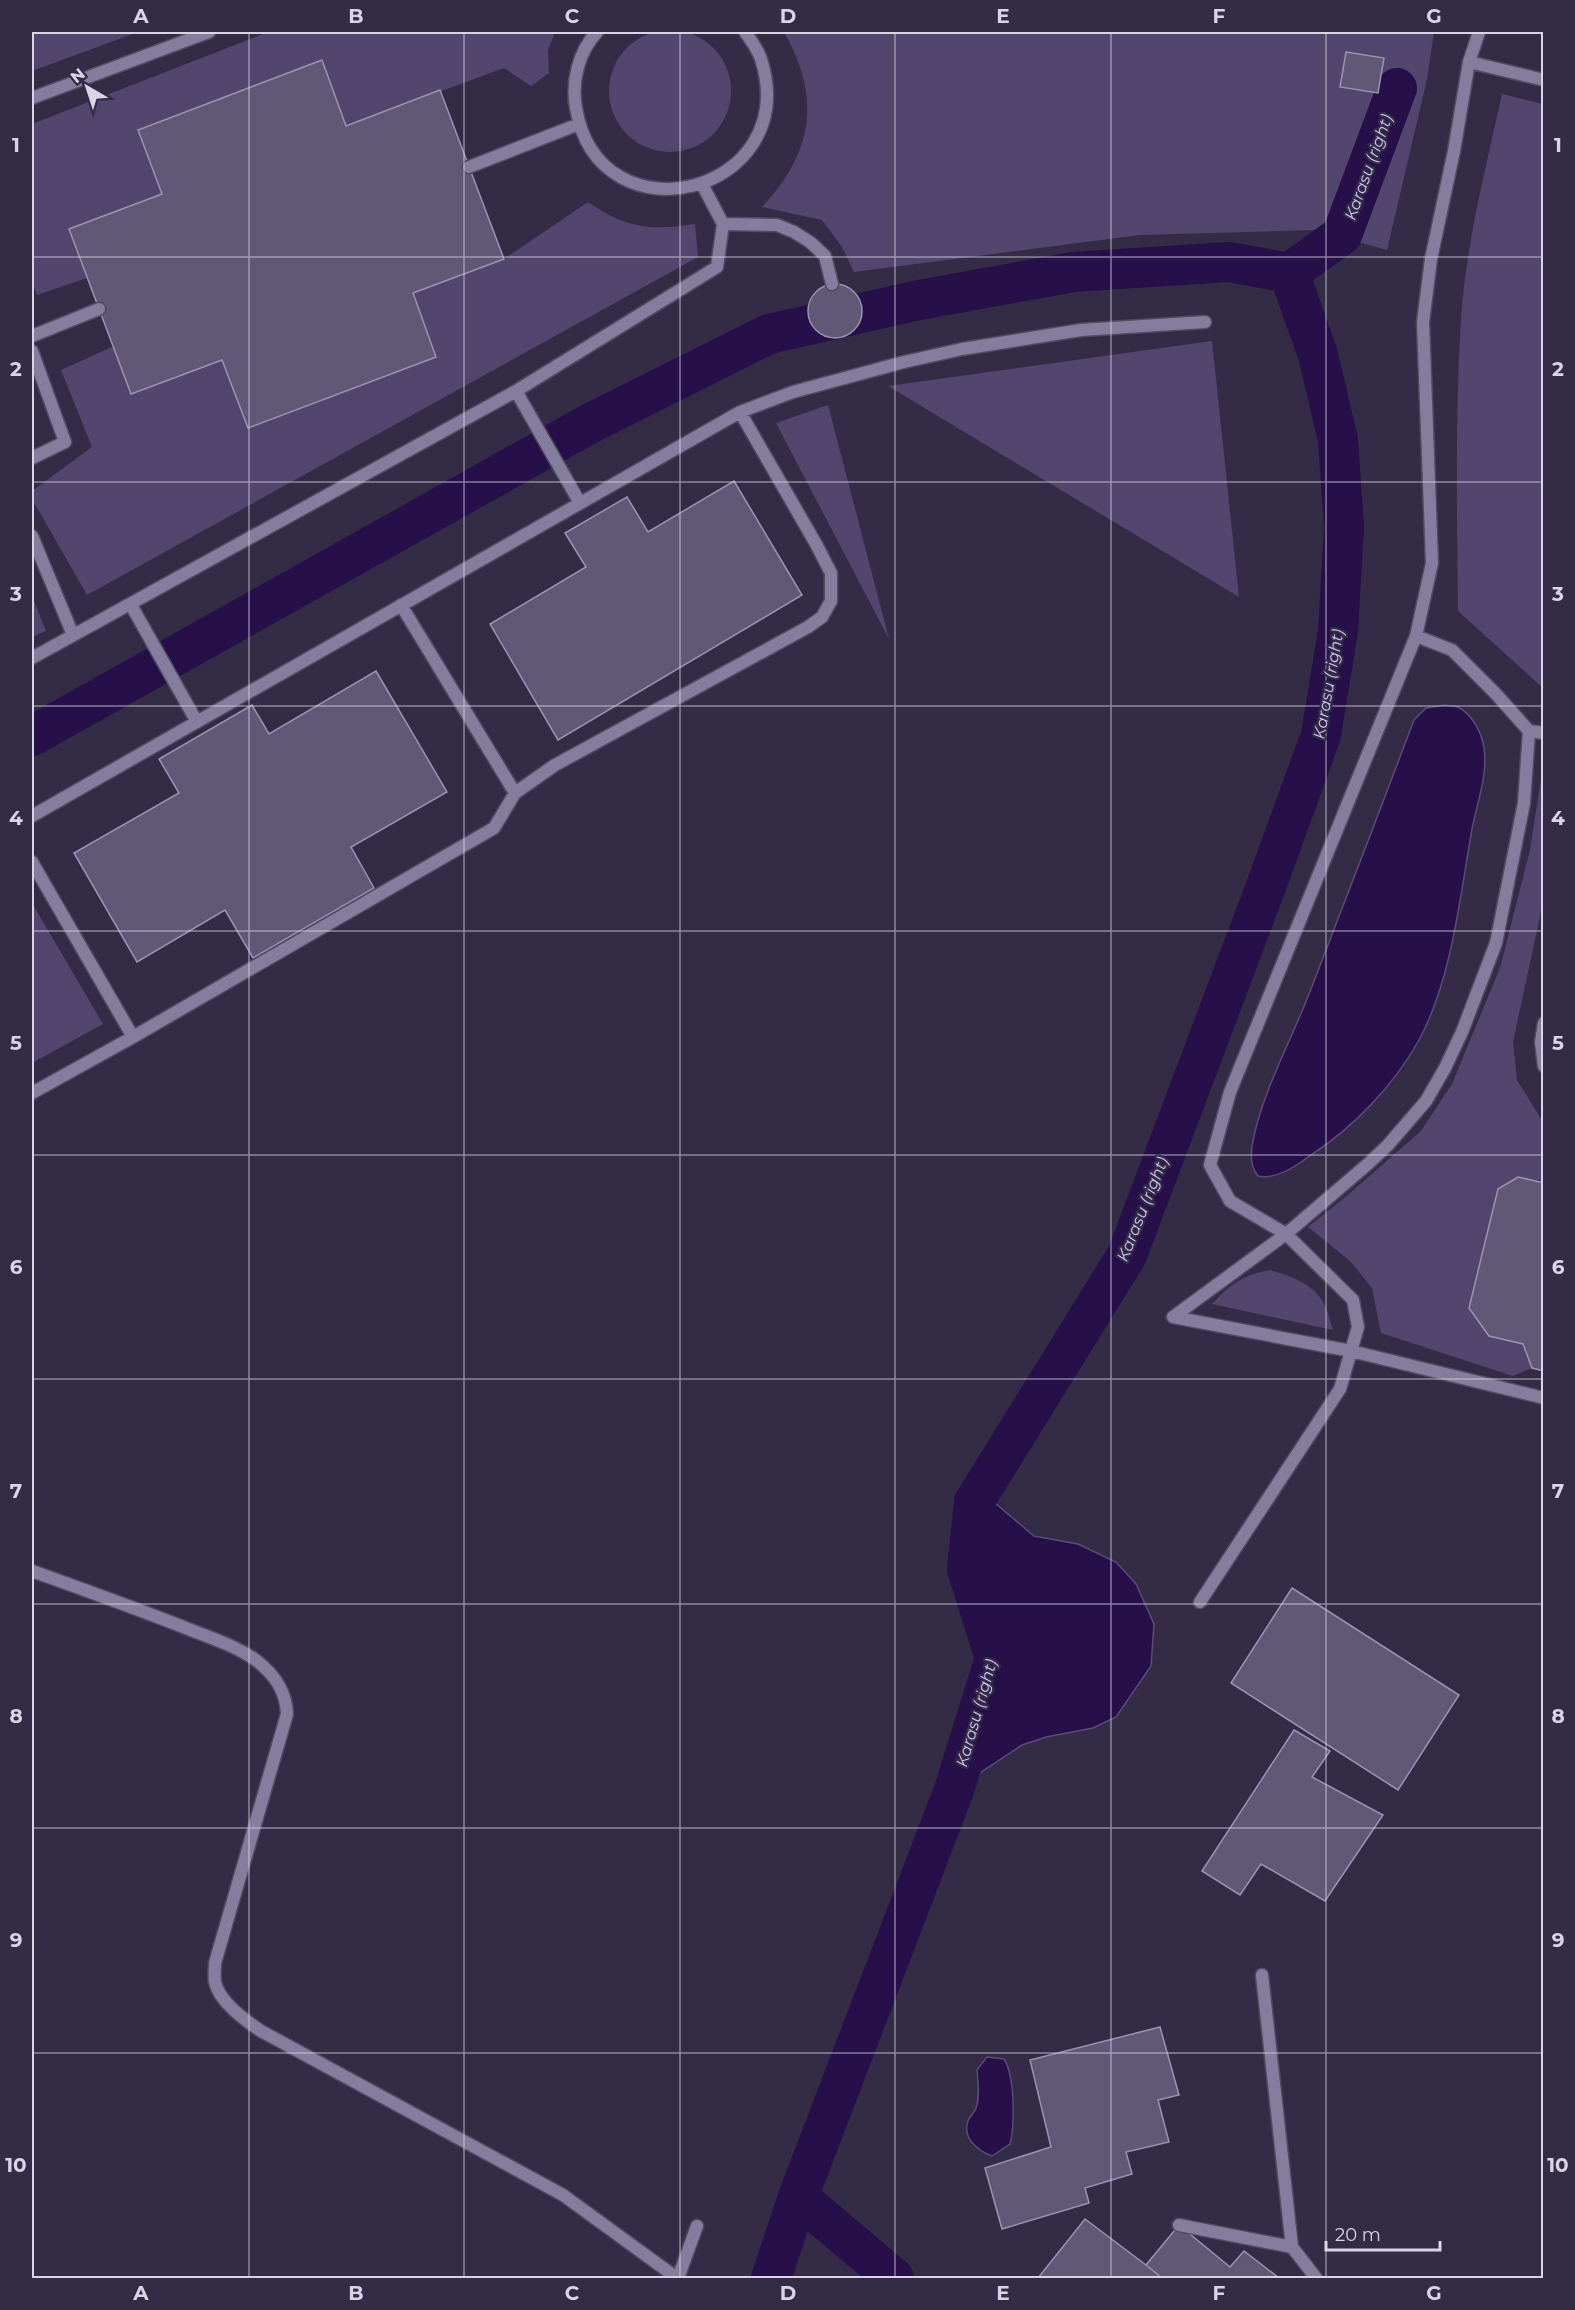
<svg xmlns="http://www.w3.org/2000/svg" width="1575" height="2310" viewBox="0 0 1575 2310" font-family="Montserrat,sans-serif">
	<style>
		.green { fill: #52466f }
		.water { fill: #270f49; stroke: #5c4a78; stroke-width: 1.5 }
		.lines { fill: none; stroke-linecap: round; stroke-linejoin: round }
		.canal { stroke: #270f49; stroke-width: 40 }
		.building { fill: #605876; stroke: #9b93b3; stroke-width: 1.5 }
		.service-casing { stroke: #514a61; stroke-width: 15 }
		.service { stroke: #857d9d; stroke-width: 12 }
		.grid { fill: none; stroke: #d9d5e6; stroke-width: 1.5; stroke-opacity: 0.55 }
		.labels { text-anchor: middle; stroke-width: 4.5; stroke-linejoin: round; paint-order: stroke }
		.water-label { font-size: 16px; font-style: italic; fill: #d2c4fc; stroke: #342c47 }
		.neatline { fill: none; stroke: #d9d5e6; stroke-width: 2 }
		.grid-label { font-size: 20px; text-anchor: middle; font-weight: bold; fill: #d9d5e6 }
	</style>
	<rect width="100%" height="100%" fill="#342c47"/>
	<!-- green -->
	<path class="green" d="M609 91a61 61 0 1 1 122 0a61 61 0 1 1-122 0Z
		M32,32h106l-106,39z
		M268,32h287l-7,18 1,23 -18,13 -27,-18 -158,58 -24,-66 -184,69 24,65 -92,35 17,49 -50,17 -5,-14v-157z
		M784,32h650l-7,47 -40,171 -73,-20 -174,5 -286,37 -12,-25 -20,-27 -60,-13c52,-55 59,-110 22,-175z
		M1502,94l41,10v584l-85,-77c-1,-97 -3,-195 3,-292 5,-76 25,-151 41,-225z
		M588,202c37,26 62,29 107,22l3,33 -611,338 -55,-96v-8l60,-44 -31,-77 53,-24 108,14 26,68 188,-71 -23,-64 91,-34z
		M1212,341l27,256 -351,-211z
		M828,405l61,234 -113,-216z
		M32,596l14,35 -14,6z
		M1543,766v136l-30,140 4,38 26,42v61l-25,-6 -20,12 -29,119 20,28 34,8 9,24 -19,8 -132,-43 -9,-45 -22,-27 -42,-34 35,-28 78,-68 31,-47 48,-116 30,-118z
		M32,903l71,121 -71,39z
		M1270,1270c20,6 42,13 53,32 5,8 7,19 10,28l-121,-26c19,-20 31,-29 58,-34z"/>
	<!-- water -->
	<path class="water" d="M1445,705c3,1 10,1 13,2 14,7 24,26 26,41 4,27 -7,55 -12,81 -12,67 -20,150 -53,211 -25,45 -65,87 -108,115 -15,11 -34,25 -53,21 -12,-14 -5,-36 -1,-52 13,-47 37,-90 54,-135 35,-90 69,-179 103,-269l12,-12z
		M982,1492l52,44 44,8 38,18 20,22 18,40 -3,42 -35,51 -23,11 -47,9 -24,8 -68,45 41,-132 -28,-89 7,-67z
		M987,2057l17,2c11,17 11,65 6,85l-18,12c-14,-5 -30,-18 -24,-35 2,-5 6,-8 8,-13 4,-12 2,-26 1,-38z"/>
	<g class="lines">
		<!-- canal -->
		<path class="canal" d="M32,736l557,-312 180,-90 145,-33 159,-29 156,-10 60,11
			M771,2278l27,-81
			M894,2278l-96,-81 156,-407 41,-132 -28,-89 7,-67 153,-247 138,-366 56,-154 17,-104 6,-104 -6,-87 -20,-85 -29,-82 53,-38 55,-147"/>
	</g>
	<!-- building -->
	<path class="building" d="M1346,52l38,6 -6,35 -38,-6z
		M322,60l24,66 94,-36 64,169 -91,34 23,64 -188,71 -26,-68 -91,34 -62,-165 93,-35 -24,-64z
		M808 311a27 27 0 1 1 54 0a27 27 0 1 1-54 0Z
		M734,481l68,114 -244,145 -68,-116 96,-57 -21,-34 62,-36 21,35z
		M376,671l71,121 -96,55 23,41 -121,70 -28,-48 -88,52 -63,-109 105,-60 -20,-34 93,-54 17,29z
		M1518,1177l26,6v188l-12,-3 -9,-24 -34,-8 -20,-28 29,-119z
		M1292,1588l167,107 -61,95 -167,-107z
		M1294,1730l36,21 -18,26 71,38 -58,86 -64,-37 -21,31 -38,-24z
		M1160,2027l19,68 -21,5 11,42 -43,10 6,22 -47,14 4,15 -87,26 -17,-61 66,-21 -21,-87z
		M1085,2219l61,46 16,13h-124z
		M1179,2225l51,42 14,-16 35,27h-117l-16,-13z"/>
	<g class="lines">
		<defs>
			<path id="service" d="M597,32c-18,19 -26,49 -21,76 23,137 228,86 185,-49 -3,-9 -10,-19 -16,-27
				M1469,62l75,18
				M32,98l177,-66
				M469,167l110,-43
				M723,224l54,1 17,7 16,10 15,14 7,28
				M32,336l67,-27
				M32,351l33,91 -33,16
				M516,391l64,112
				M740,412l53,-20 111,-30 58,-13 119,-19 124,-8
				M32,536l41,99
				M131,605l66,117
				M401,605l114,188
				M32,658l484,-267 201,-124 6,-43 -21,-40
				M1529,731l15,2
				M32,816l708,-404 76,132 15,29v28l-9,16 -14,10 -253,138 -40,28 -21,35 -361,209 -101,-175
				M1544,1023l-3,19 3,24
				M32,1093l101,-56
				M1173,1317l113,-83 83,-71 19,-18 38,-44 19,-33 17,-36 34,-89 28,-140 5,-72 -33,-37 -44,-44 -36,-14
				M1173,1317l178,34 193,47
				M32,1571c53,19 106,38 159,59 22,9 46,16 66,31 18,14 29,30 30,53l-72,249c0,6 -1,13 0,19 4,20 31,39 46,49l302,164 114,83
				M1200,1602l140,-213 18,-62 -5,-27 -67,-66 -56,-33 -20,-36 20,-73 186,-456 16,-73 -9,-241 8,-63 23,-108 15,-89 10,-30
				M1262,1975l30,272
				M1179,2225l113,22 24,31
				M678,2278l19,-52"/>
		</defs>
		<!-- service casing -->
		<use href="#service" class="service-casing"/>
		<!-- service -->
		<use href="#service" class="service"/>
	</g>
	<!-- grid -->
	<path class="grid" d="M249,32v2246M464,32v2246M680,32v2246M895,32v2246M1111,32v2246M1326,32v2246M32,257h1512M32,482h1512M32,706h1512M32,931h1512M32,1155h1512M32,1379h1512M32,1604h1512M32,1828h1512M32,2053h1512"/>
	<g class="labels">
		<!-- water labels -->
		<g class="water-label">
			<text transform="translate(1368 167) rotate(-70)" y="6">Karasu (right)</text>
			<text transform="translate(1328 684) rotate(-80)" y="6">Karasu (right)</text>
			<text transform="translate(1142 1209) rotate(-68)" y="6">Karasu (right)</text>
			<text transform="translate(976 1713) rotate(-74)" y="6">Karasu (right)</text>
		</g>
	</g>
	<!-- border -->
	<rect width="1575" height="2310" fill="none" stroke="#342c47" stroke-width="66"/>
	<!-- north arrow -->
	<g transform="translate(87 87) rotate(321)" stroke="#342c47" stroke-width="4.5" paint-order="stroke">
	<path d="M0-4.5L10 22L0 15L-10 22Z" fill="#d9d5e6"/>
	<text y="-9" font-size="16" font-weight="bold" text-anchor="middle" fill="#d9d5e6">N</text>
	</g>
	<!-- scale -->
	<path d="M1326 2241v9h114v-9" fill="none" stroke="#d9d5e6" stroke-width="3"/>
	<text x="1335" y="2241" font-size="18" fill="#d9d5e6" stroke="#342c47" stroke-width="4.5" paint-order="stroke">20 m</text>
	<rect x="33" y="33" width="1509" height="2244" class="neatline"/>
	<g class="grid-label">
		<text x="141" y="23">A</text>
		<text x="356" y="23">B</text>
		<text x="572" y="23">C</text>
		<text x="788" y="23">D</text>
		<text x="1003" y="23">E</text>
		<text x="1219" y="23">F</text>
		<text x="1434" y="23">G</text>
		<text x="16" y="152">1</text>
		<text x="1558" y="152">1</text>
		<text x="16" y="376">2</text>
		<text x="1558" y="376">2</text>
		<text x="16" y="601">3</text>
		<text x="1558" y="601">3</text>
		<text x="16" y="825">4</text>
		<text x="1558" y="825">4</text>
		<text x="16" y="1050">5</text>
		<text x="1558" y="1050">5</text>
		<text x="16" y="1274">6</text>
		<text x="1558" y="1274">6</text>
		<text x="16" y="1498">7</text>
		<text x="1558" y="1498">7</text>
		<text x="16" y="1723">8</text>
		<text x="1558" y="1723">8</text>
		<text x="16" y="1947">9</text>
		<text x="1558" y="1947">9</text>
		<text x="16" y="2172">10</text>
		<text x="1558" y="2172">10</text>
		<text x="141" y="2300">A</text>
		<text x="356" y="2300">B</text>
		<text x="572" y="2300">C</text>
		<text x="788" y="2300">D</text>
		<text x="1003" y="2300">E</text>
		<text x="1219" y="2300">F</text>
		<text x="1434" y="2300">G</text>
	</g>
</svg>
